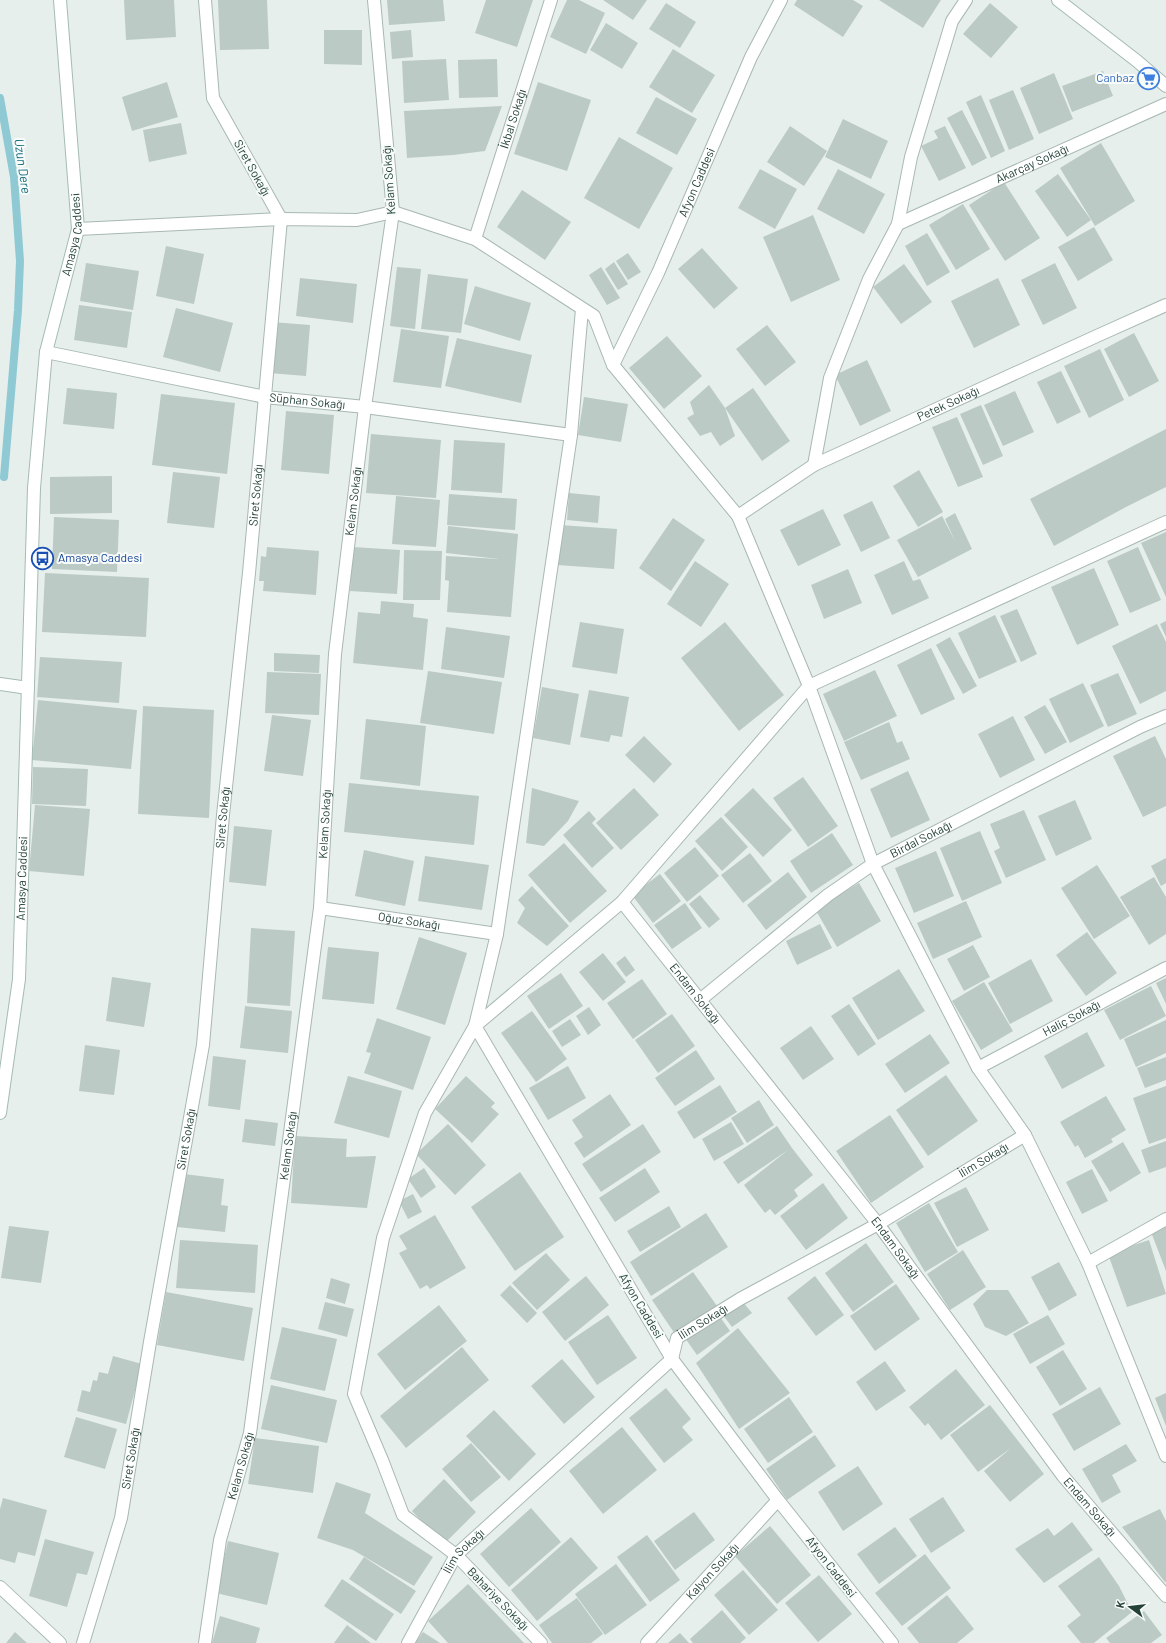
<svg xmlns="http://www.w3.org/2000/svg" width="1166" height="1643" viewBox="0 0 1166 1643" font-family="Barlow,sans-serif">
	<style>
		.lines { fill: none; stroke-linecap: round; stroke-linejoin: round }
		.stream { stroke: #8ec9d4; stroke-width: 8 }
		.building { fill: #bbcac4 }
		.street-casing { stroke: #a8b8b2; stroke-width: 14 }
		.secondary-casing { stroke: #a4bbb3; stroke-width: 14 }
		.street { stroke: #fff; stroke-width: 12 }
		.secondary { stroke: #fff; stroke-width: 12 }
		.labels { text-anchor: middle; stroke-width: 4; stroke-linejoin: round; paint-order: stroke }
		.shop-label { font-size: 12px; fill: #366cbe; stroke: #f7fbf9; text-anchor: end }
		.street-label { font-size: 12px; fill: #24423a; stroke: #f7fbf9 }
		.transit-label { font-size: 12px; fill: #164399; stroke: #f7fbf9; text-anchor: start }
		.water-label { font-size: 13px; font-style: italic; fill: #1c6f80; stroke: #f7fbf9 }
	</style>
	<rect width="100%" height="100%" fill="#e6efeb"/>
	<g class="lines">
		<!-- stream -->
		<path class="stream" d="M0,98l14,79 6,84 -2,49 -14,167"/>
	</g>
	<!-- building -->
	<path class="building" d="M124,0h50l2,37 -50,3z
		M218,0h49l2,49 -49,1z
		M387,0h56l2,21 -56,4z
		M486,0h47l-16,47 -42,-14z
		M567,0h12l26,13 -19,41 -36,-17z
		M603,0h44l-14,20z
		M797,0h56l10,6 -20,31 -49,-32z
		M879,0h62l-18,28z
		M666,3l30,19 -16,26 -31,-19z
		M990,3l28,24 -27,31 -28,-24z
		M606,23l32,20 -16,26 -32,-19z
		M324,30h38v35l-38,-1z
		M411,30l2,27 -21,2 -2,-27z
		M673,49l42,26 -23,38 -43,-26z
		M446,59l3,41 -45,3 -2,-42z
		M497,59l1,38 -39,1 -1,-38z
		M1103,71l10,25 -41,16 -10,-26z
		M1054,73l19,46 -34,15 -19,-46z
		M167,82l11,35 -46,14 -10,-34z
		M538,82l53,18 -24,71 -53,-17z
		M1013,90l21,49 -25,11 -20,-50z
		M981,95l24,56 -14,7 -25,-56z
		M656,97l41,22 -20,36 -41,-22z
		M502,106l-17,45 -32,4 -46,3 -3,-47z
		M962,110l25,48 -15,8 -25,-48z
		M843,119l45,22 -17,38 -46,-22z
		M181,123l6,31 -38,8 -6,-32z
		M790,126l37,25 -23,35 -37,-24z
		M945,126l21,42 -27,13 -18,-35 17,-8 -4,-7z
		M619,137l54,31 -34,61 -55,-31z
		M1101,143l34,58 -40,25 -35,-58z
		M760,169l37,20 -22,40 -37,-21z
		M838,169l47,25 -21,40 -47,-25z
		M1058,174l33,46 -24,17 -32,-46z
		M1004,182l36,56 -35,23 -36,-56z
		M522,190l49,32 -26,38 -48,-33z
		M963,204l27,45 -34,21 -27,-45z
		M813,215l27,65 -49,22 -28,-65z
		M1094,227l19,33 -35,21 -20,-34z
		M927,233l23,39 -23,14 -22,-40z
		M166,246l38,8 -10,50 -38,-8z
		M702,248l36,40 -24,21 -36,-40z
		M628,253l13,19 -13,8 -12,-19z
		M614,262l14,22 -10,6 -13,-21z
		M86,263l53,8 -6,39 -53,-9z
		M1055,263l22,45 -34,17 -22,-45z
		M904,264l28,38 -31,22 -28,-37z
		M397,267l24,2 -6,60 -25,-3z
		M601,267l19,31 -13,7 -18,-30z
		M428,274l40,5 -7,54 -40,-4z
		M300,278l57,6 -4,39 -57,-7z
		M998,278l22,47 -46,23 -23,-47z
		M475,286l56,17 -11,38 -56,-17z
		M79,305l53,7 -5,36 -53,-8z
		M176,308l57,15 -13,49 -57,-15z
		M272,322l38,3 -4,51 -37,-3z
		M767,325l29,37 -31,24 -29,-37z
		M401,329l48,7 -8,52 -48,-6z
		M1134,333l25,48 -30,16 -25,-48z
		M667,336l35,40 -38,33 -35,-41z
		M457,338l75,17 -11,48 -76,-17z
		M1100,349l24,51 -35,18 -25,-52z
		M867,360l24,51 -31,15 -25,-51z
		M1061,371l20,41 -24,12 -20,-42z
		M709,385l16,23 10,28 -15,10 -9,-14 -11,4 -13,-18 7,-4 -4,-12z
		M67,388l50,5 -3,36 -51,-5z
		M753,388l37,53 -28,20 -37,-53z
		M1015,391l19,41 -31,14 -19,-41z
		M161,394l74,9 -8,71 -75,-9z
		M584,397l44,7 -7,38 -43,-7z
		M981,405l22,51 -20,9 -23,-51z
		M286,411l48,4 -5,59 -48,-4z
		M957,417l26,60 -25,10 -26,-60z
		M1166,429v58l-40,20 -72,39 -24,-47z
		M371,434l70,6 -5,58 -70,-5z
		M454,440l51,3 -3,50 -51,-3z
		M919,470l24,42 -25,15 -25,-41z
		M173,472l47,5 -6,51 -47,-5z
		M112,476v37l-62,1v-37z
		M569,493l31,3 -2,27 -31,-3z
		M449,494l68,5 -2,31 -68,-5z
		M396,496l44,4 -4,47 -44,-3z
		M872,501l18,37 -29,14 -18,-37z
		M823,509l18,36 -43,21 -18,-36z
		M955,513l17,36 -54,28 -21,-37 45,-24 13,25 -10,-22z
		M54,517l65,3 -2,52 -65,-3z
		M673,518l32,22 -34,51 -32,-23z
		M560,525l57,4 -3,40 -57,-4z
		M448,526l70,8 -7,83 -64,-5 2,-31 -4,-1 1,-24 53,3 -53,-6z
		M1166,532v65l-25,-54z
		M267,547l52,4 -3,44 -53,-4 1,-10h-5l2,-25 5,1z
		M353,547l47,3 -3,44 -47,-3z
		M1138,547l23,53 -31,13 -23,-52z
		M404,550l38,1 -2,49h-37z
		M695,561l34,23 -28,43 -34,-23z
		M904,561l9,20 7,-2 9,19 -37,17 -18,-40z
		M1094,568l25,57 -42,20 -26,-58z
		M848,569l14,34 -38,16 -13,-34z
		M45,573l104,5 -3,59 -104,-5z
		M381,601l33,3 -1,13 15,2 -5,51 -70,-7 5,-51 22,2z
		M1017,609l20,45 -16,8 -21,-46z
		M995,615l22,47 -38,17 -21,-46z
		M1166,621v16l-6,-13z
		M580,622l44,7 -7,45 -45,-7z
		M725,622l59,73 -45,36 -58,-73z
		M1157,624l9,18v49l-26,13 -28,-58z
		M446,627l64,9 -6,42 -63,-9z
		M950,637l27,49 -14,8 -27,-49z
		M931,648l24,51 -34,16 -24,-50z
		M274,653l46,2 -1,18 -45,-2z
		M40,657l82,5 -3,41 -82,-6z
		M875,670l22,46 -53,25 -21,-47z
		M428,671l74,11 -8,52 -74,-11z
		M267,672l54,2 -2,41 -54,-2z
		M1118,673l19,41 -29,13 -18,-42z
		M1083,683l21,43 -34,17 -21,-44z
		M542,687l37,7 -9,51 -37,-7z
		M589,690l40,7 -7,40 -11,-2 -2,7 -29,-5z
		M38,700l99,10 -6,59 -99,-9z
		M1045,705l22,37 -22,12 -21,-37z
		M143,706l71,4 -5,108 -71,-4z
		M272,715l39,5 -8,56 -39,-5z
		M1013,716l22,44 -35,18 -22,-44z
		M366,719l60,7 -6,60 -60,-7z
		M889,722l8,21 5,-2 8,18 -49,21 -17,-38z
		M644,736l28,28 -18,19 -29,-28z
		M1155,736l11,23v47l-23,11 -30,-61z
		M33,767l55,2 -2,37 -54,-2z
		M908,771l22,49 -39,18 -21,-49z
		M803,777l35,49 -30,21 -35,-49z
		M349,783l130,13 -5,49 -130,-13z
		M532,788l47,13 -11,20 -24,25 -18,-3z
		M634,788l25,27 -38,35 -25,-27z
		M753,788l39,42 -29,27 -39,-42z
		M1075,800l17,39 -36,17 -18,-40z
		M35,805l55,4 -6,67 -55,-5z
		M1024,810l22,50 -40,18 -12,-27 6,-3 -10,-24z
		M589,811l7,8 -4,4 22,25 -22,20 -29,-33z
		M721,817l27,30 -26,24 -27,-30z
		M234,826l38,4 -6,56 -37,-4z
		M980,831l22,52 -40,18 -22,-53z
		M832,833l21,32 -42,28 -21,-32z
		M564,843l43,48 -37,32 -42,-48z
		M695,847l24,29 -32,26 -23,-29z
		M364,850l50,11 -9,45 -50,-10z
		M936,851l18,45 -40,17 -19,-45z
		M750,853l22,28 -29,22 -22,-28z
		M425,856l64,9 -7,45 -64,-9z
		M1166,858v25l-5,3 -10,-20z
		M1097,865l33,51 -36,23 -33,-51z
		M788,872l19,25 -41,33 -19,-25z
		M660,874l21,27 -28,22 -21,-28z
		M1154,877l12,20v37l-17,11 -29,-48z
		M859,883l22,38 -44,26 -22,-38z
		M532,886l37,40 -22,20 -30,-23 8,-15 -7,-8z
		M700,895l20,24 -11,9 -20,-24z
		M966,901l16,36 -49,22 -16,-36z
		M685,903l17,25 -30,21 -18,-24z
		M820,924l12,24 -35,17 -11,-24z
		M251,928l44,3 -5,75 -43,-3z
		M1087,932l30,41 -31,23 -30,-41z
		M419,937l48,16 -22,72 -49,-16z
		M973,945l17,32 -26,14 -17,-32z
		M328,947l51,5 -5,52 -52,-5z
		M603,953l23,29 -23,19 -24,-29z
		M625,956l10,14 -9,7 -10,-14z
		M1031,959l22,42 -43,23 -22,-41z
		M899,969l26,42 -47,29 -26,-42z
		M561,973l22,33 -34,23 -22,-33z
		M112,977l39,6 -7,44 -38,-6z
		M1166,978v26l-10,-21z
		M642,979l25,35 -34,25 -26,-36z
		M984,982l29,49 -32,19 -29,-49z
		M1151,986l15,30 -46,24 -16,-30z
		M849,1004l27,40 -18,12 -27,-40z
		M245,1006l47,5 -4,42 -48,-5z
		M589,1007l12,18 -13,10 -12,-19z
		M532,1011l35,48 -31,23 -35,-49z
		M672,1014l23,32 -37,27 -23,-33z
		M377,1018l54,19 -18,53 -49,-17 7,-20 -5,-1z
		M570,1019l11,16 -19,12 -10,-16z
		M1166,1020v33l-30,14 -12,-28z
		M811,1026l23,33 -31,21 -23,-32z
		M1087,1032l18,34 -43,23 -18,-33z
		M930,1034l20,29 -45,30 -20,-29z
		M85,1045l35,5 -6,45 -35,-4z
		M696,1050l19,29 -40,27 -20,-28z
		M213,1056l33,4 -6,50 -32,-4z
		M1166,1057v23l-21,8 -8,-20z
		M568,1066l18,32 -38,22 -19,-32z
		M946,1075l32,46 -50,35 -32,-46z
		M348,1076l54,15 -13,47 -55,-15z
		M466,1076l29,27 -4,4 8,7 -27,29 -37,-34z
		M720,1085l17,27 -43,27 -17,-27z
		M1166,1086v52l-17,6 -16,-46z
		M610,1094l21,31 -47,33 -10,-15 9,-6 -11,-17z
		M1106,1096l20,34 -15,9 2,3 -28,16 -7,-13 -3,2 -15,-25z
		M759,1100l15,25 -27,18 -16,-25z
		M890,1115l34,52 -53,36 -35,-52z
		M245,1119l33,4 -3,23 -33,-4z
		M731,1122l13,22 -30,17 -12,-22z
		M448,1124l38,41 -31,30 -39,-41z
		M643,1124l18,28 -60,40 -19,-28z
		M777,1126l15,22 21,27 -19,15 4,6 -23,19 -5,-6 -5,4 -21,-28 44,-35 -50,34 -15,-22z
		M295,1136l52,3 -1,18 30,-1 -9,52 -76,-5z
		M1166,1141v26l-17,6 -8,-23z
		M1123,1142l18,31 -31,19 -19,-31z
		M424,1168l12,19 -15,11 -13,-19z
		M645,1168l15,24 -45,30 -16,-24z
		M1092,1169l16,32 -26,13 -16,-32z
		M520,1172l44,65 -49,34 -44,-64z
		M184,1174l40,5 -3,26 7,1 -3,26 -48,-5z
		M823,1183l25,35 -42,32 -26,-34z
		M966,1187l23,43 -32,17 -23,-44z
		M413,1194l9,18 -14,7 -9,-18z
		M929,1203l29,49 -33,20 -29,-49z
		M669,1206l12,21 -41,25 -13,-21z
		M706,1213l22,34 -77,49 -21,-34z
		M435,1215l31,53 -36,21 -3,-4 -7,4 -21,-36 8,-4 -8,-13z
		M9,1226l40,5 -8,52 -40,-5z
		M1166,1226v45l-15,-39z
		M180,1240l78,5 -3,48 -79,-5z
		M1149,1240l17,54 -39,13 -19,-53z
		M866,1243l28,39 -41,30 -28,-39z
		M963,1250l23,37 -36,23 -23,-36z
		M546,1253l24,27 -33,30 -25,-27z
		M1059,1262l18,33 -28,16 -18,-34z
		M693,1272l24,34 -42,28 -23,-34z
		M586,1276l23,29 -44,36 -23,-29z
		M815,1276l29,39 -28,21 -29,-38z
		M331,1278l19,6 -5,20 -19,-6z
		M896,1284l24,35 -45,32 -25,-35z
		M510,1285l27,28 -10,10 -27,-28z
		M987,1290h21l21,33 -23,13 -21,-9 -12,-23z
		M166,1292l87,16 -9,53 -87,-16z
		M742,1301l10,12 -20,14 -9,-12z
		M325,1302l29,7 -7,28 -29,-8z
		M439,1305l28,36 -62,49 -28,-36z
		M718,1314l12,17 -33,24 -12,-17z
		M608,1315l29,43 -40,27 -29,-43z
		M1048,1315l17,29 -35,20 -17,-30z
		M282,1327l55,12 -12,52 -55,-12z
		M738,1328l52,65 -51,36 -43,-66z
		M462,1347l27,33 -83,68 -26,-32z
		M1063,1350l24,39 -27,17 -24,-39z
		M113,1356l29,8 -16,60 -49,-13 5,-21 8,2 3,-12 4,1 2,-9 9,2z
		M562,1359l33,38 -31,27 -33,-38z
		M885,1361l21,30 -30,20 -20,-29z
		M956,1369l29,36 -44,35 -13,-17 -3,3 -16,-19z
		M271,1385l66,15 -10,43 -66,-14z
		M1100,1387l21,37 -47,27 -22,-37z
		M666,1388l25,31 -9,8 11,13 -29,23 -35,-45z
		M1166,1393v33l-11,-28z
		M789,1397l24,35 -45,31 -24,-34z
		M990,1405l54,69 -34,28 -26,-31 27,-23 -33,24 -28,-37z
		M494,1410l42,44 -27,27 -43,-45z
		M76,1417l41,12 -12,40 -41,-12z
		M622,1427l35,43 -54,44 -34,-43z
		M815,1435l21,31 -49,34 -21,-31z
		M255,1438l64,8 -6,47 -65,-9z
		M471,1443l30,34 -30,25 -29,-33z
		M1126,1444l11,17 -25,14 9,17 -19,11 -20,-34z
		M858,1466l25,38 -40,27 -25,-39z
		M444,1479l32,33 -32,32 -32,-33z
		M336,1482l35,12 -6,19 68,44 -19,29 -61,-36 -36,-12z
		M943,1497l22,34 -34,22 -22,-34z
		M3,1498l44,12 -12,46 -17,-4 -3,11 -15,-4v-50z
		M531,1508l30,34 -52,45 -29,-33z
		M1160,1509l6,12v61h-1l-43,-55z
		M694,1512l21,28 -40,30 -21,-29z
		M1072,1522l21,28 -49,33 -29,-34 33,-21 6,8z
		M770,1526l41,49 -34,29 -42,-48z
		M895,1527l22,29 -38,28 -22,-30z
		M647,1535l33,45 -30,22 -33,-45z
		M571,1537l27,31 -61,53 -26,-31z
		M45,1539l49,13 -7,23 -10,-2 -10,34 -38,-11z
		M228,1541l51,12 -12,52 -51,-12z
		M925,1554l26,34 -49,38 -27,-33z
		M364,1557l52,34 -15,23 -52,-35z
		M1099,1557l20,29 13,26 -38,31h-13l-14,-17 14,-11 -23,-29z
		M616,1564l31,41 -42,30 -30,-41z
		M743,1570l35,40 -29,25 -35,-40z
		M819,1575l33,39 -34,28 -33,-39z
		M342,1579l52,35 -18,27 -52,-35z
		M468,1584l56,59h-76l-20,-22z
		M947,1595l27,34 -17,14h-38l-12,-15z
		M577,1598l26,36 -12,9h-39l-13,-18z
		M722,1610l24,28 -6,5h-47l-3,-4z
		M1144,1611l18,24 -11,8h-41l-4,-5z
		M220,1616l40,12 -4,15h-44z
		M347,1625l24,18h-37z
		M15,1632l12,11h-21z
		M423,1632l17,11h-25z
		M680,1633l9,10h-21z"/>
	<g class="lines">
		<defs>
			<g id="street">
				<path id="s1" d="M898,224l268,-120"/>
				<path d="M78,229l203,-10 76,1 36,-8 82,27 119,77 19,49 125,151 71,170 64,178 105,204 47,67 63,128 78,193"/>
				<path id="s2" d="M475,239l76,-239"/>
				<path id="s3" d="M46,352l219,45 100,10 206,28"/>
				<path id="s4" d="M613,365l45,-92 93,-216 30,-57"/>
				<path d="M814,465l16,-87 39,-99 29,-55 13,-67 41,-136 14,-21"/>
				<path id="s5" d="M738,516l76,-51 285,-130 67,-30"/>
				<path id="s6" d="M622,902l256,322 185,252 103,120"/>
				<path id="s7" d="M320,908l177,26"/>
				<path id="s8" d="M700,1000l128,-105 45,-31 267,-137 26,-11"/>
				<path id="s9" d="M978,1068l188,-100"/>
				<path d="M1088,1263l78,-44"/>
				<path d="M0,1587l60,56"/>
				<path id="s10" d="M83,1643l38,-125 29,-176 53,-297 20,-230 26,-242 32,-354 -68,-121 -8,-98"/>
				<path id="s11" d="M205,1643l15,-103 30,-107 70,-525 15,-254 30,-247 28,-195 -19,-212"/>
				<path id="s12" d="M408,1643l48,-88 216,-196 5,-21 63,-39 138,-75 147,-89"/>
				<path d="M541,1643l-85,-88 -53,-40 -21,-55 -28,-66 29,-156 42,-125 50,-87 22,-92 74,-499 11,-126"/>
				<path id="s13" d="M647,1643l131,-143"/>
				<path d="M892,1643l-114,-143 -106,-141 -197,-333 147,-124 187,-216 357,-164"/>
			</g>
			<g id="secondary">
				<path d="M1058,0l79,61 29,25"/>
				<path d="M0,684l28,4"/>
				<path id="s14" d="M0,1113l19,-134 15,-491 12,-136 32,-123 -18,-229"/>
			</g>
		</defs>
		<!-- street casing -->
		<use href="#street" class="street-casing"/>
		<!-- secondary casing -->
		<use href="#secondary" class="secondary-casing"/>
		<!-- street -->
		<use href="#street" class="street"/>
		<!-- secondary -->
		<use href="#secondary" class="secondary"/>
	</g>
	<!-- icons -->
	<defs>
		<symbol id="supermarket-ring" viewBox="-11 -11 22 22"><circle r="9.5" fill="#f7fbf9" stroke="#3f7fe0" stroke-width="1.5"/><path d="M-6-5.5h2.5l.6 2H6L4.5 2H-2.5L-4.4-4H-6ZM-1.5 3.2a1.3 1.3 0 1 0 .1 0ZM3 3.2a1.3 1.3 0 1 0 .1 0Z" fill="#3f7fe0"/></symbol>
		<symbol id="bus-ring" viewBox="-11 -11 22 22"><circle r="9.5" fill="#f7fbf9" stroke="#1a4fb4" stroke-width="1.5"/><path d="M-5-6H5V4H4V6H2V4H-2V6H-4V4H-5ZM-3.5-4V0h7V-4ZM-3.5 1.2v1.5H-2V1.2ZM2 1.2v1.5H3.5V1.2Z" fill="#1a4fb4"/></symbol>
	</defs>
	<g fill-rule="evenodd">
		<use href="#supermarket-ring" x="1136" y="66" width="25" height="25"/>
		<use href="#bus-ring" x="30" y="546" width="25" height="25"/>
	</g>
	<g class="labels">
		<!-- shop labels -->
		<g class="shop-label">
			<text x="1134" y="82">Canbaz</text>
		</g>
		<!-- street labels -->
		<g class="street-label">
			<text dy="4" stroke="none"><textPath href="#s2" startOffset="126">İkbal Sokağı</textPath></text>
			<text dy="4" stroke="none"><textPath href="#s1" startOffset="147">Akarçay Sokağı</textPath></text>
			<text transform="translate(252 168) rotate(61)" y="4">Siret Sokağı</text>
			<text transform="translate(389 180) rotate(-94)" y="4">Kelam Sokağı</text>
			<text dy="4" stroke="none"><textPath href="#s4" startOffset="201">Afyon Caddesi</textPath></text>
			<text dy="4" stroke="none"><textPath href="#s14" startOffset="884">Amasya Caddesi</textPath></text>
			<text dy="4" stroke="none"><textPath href="#s3" startOffset="266">Süphan Sokağı</textPath></text>
			<text dy="4" stroke="none"><textPath href="#s5" startOffset="239">Petek Sokağı</textPath></text>
			<text dy="4" stroke="none"><textPath href="#s10" startOffset="1163">Siret Sokağı</textPath></text>
			<text dy="4" stroke="none"><textPath href="#s11" startOffset="1153">Kelam Sokağı</textPath></text>
			<text dy="4" stroke="none"><textPath href="#s10" startOffset="839">Siret Sokağı</textPath></text>
			<text dy="4" stroke="none"><textPath href="#s11" startOffset="829">Kelam Sokağı</textPath></text>
			<text dy="4" stroke="none"><textPath href="#s8" startOffset="274">Birdal Sokağı</textPath></text>
			<text dy="4" stroke="none"><textPath href="#s14" startOffset="236">Amasya Caddesi</textPath></text>
			<text dy="4" stroke="none"><textPath href="#s7" startOffset="90">Oğuz Sokağı</textPath></text>
			<text dy="4" stroke="none"><textPath href="#s6" startOffset="117">Endam Sokağı</textPath></text>
			<text dy="4" stroke="none"><textPath href="#s9" startOffset="106">Haliç Sokağı</textPath></text>
			<text dy="4" stroke="none"><textPath href="#s10" startOffset="515">Siret Sokağı</textPath></text>
			<text dy="4" stroke="none"><textPath href="#s11" startOffset="505">Kelam Sokağı</textPath></text>
			<text dy="4" stroke="none"><textPath href="#s12" startOffset="768">İlim Sokağı</textPath></text>
			<text dy="4" stroke="none"><textPath href="#s6" startOffset="441">Endam Sokağı</textPath></text>
			<text transform="translate(641 1306) rotate(59)" y="4">Afyon Caddesi</text>
			<text dy="4" stroke="none"><textPath href="#s12" startOffset="444">İlim Sokağı</textPath></text>
			<text dy="4" stroke="none"><textPath href="#s10" startOffset="191">Siret Sokağı</textPath></text>
			<text dy="4" stroke="none"><textPath href="#s11" startOffset="181">Kelam Sokağı</textPath></text>
			<text dy="4" stroke="none"><textPath href="#s6" startOffset="765">Endam Sokağı</textPath></text>
			<text dy="4" stroke="none"><textPath href="#s12" startOffset="108">İlim Sokağı</textPath></text>
			<text transform="translate(831 1567) rotate(52)" y="4">Afyon Caddesi</text>
			<text dy="4" stroke="none"><textPath href="#s13" startOffset="97">Kalyon Sokağı</textPath></text>
			<text transform="translate(498 1599) rotate(46)" y="4">Bahariye Sokağı</text>
		</g>
		<!-- transit labels -->
		<g class="transit-label">
			<text x="58" y="562">Amasya Caddesi</text>
		</g>
		<!-- water labels -->
		<g class="water-label">
			<text transform="translate(23 166) rotate(82)" y="5">Uzun Dere</text>
		</g>
	</g>
	<!-- north arrow -->
	<g transform="translate(1130 1607) rotate(285)" stroke="#f7fbf9" stroke-width="3" paint-order="stroke">
	<path d="M0-3L7 15L0 10L-7 15Z" fill="#24423a"/>
	<text y="-6" font-size="11" font-weight="bold" text-anchor="middle" fill="#24423a">K</text>
	</g>
</svg>
